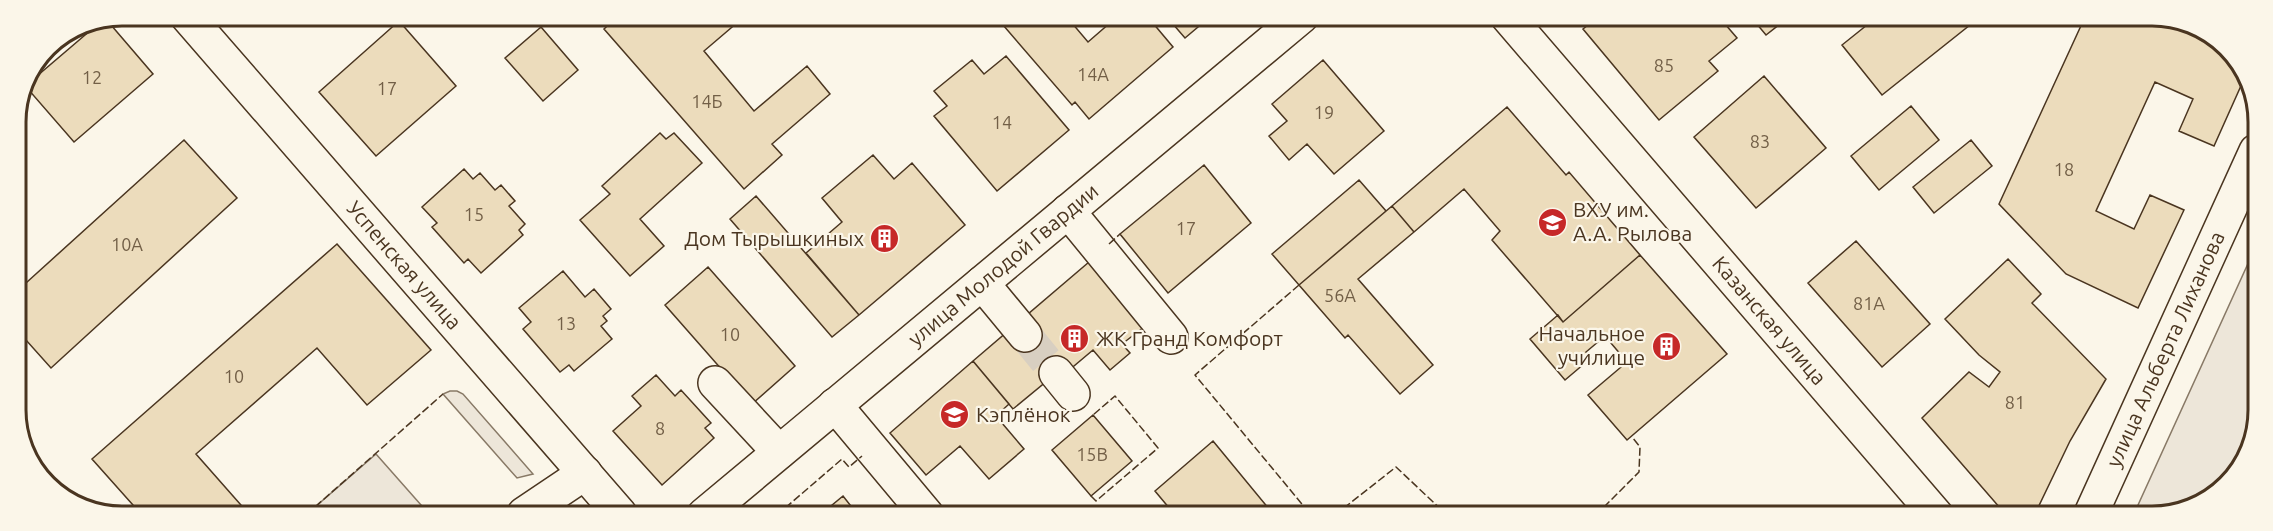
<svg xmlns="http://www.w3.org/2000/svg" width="2273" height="531" viewBox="0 0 2273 531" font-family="Ubuntu,sans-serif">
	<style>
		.green { fill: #ede6d9; stroke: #887966; stroke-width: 1.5 }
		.building { fill: #ecdcbc; stroke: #4a3520; stroke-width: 1.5 }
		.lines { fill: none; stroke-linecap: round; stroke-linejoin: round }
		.minor-tunnel { stroke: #d8cfc1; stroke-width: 33; stroke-dasharray: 33 16; stroke-linecap: butt }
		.minor-casing { stroke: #4a3520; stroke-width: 36 }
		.minor { stroke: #fbf6e9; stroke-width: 33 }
		.fence { stroke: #4a3520; stroke-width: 1.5; stroke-dasharray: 8 3; stroke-linecap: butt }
		.labels { text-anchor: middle; stroke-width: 4.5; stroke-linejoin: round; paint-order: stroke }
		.number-label { font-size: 18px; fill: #725f47 }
		.poi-label { font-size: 21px; fill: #4a3520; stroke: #fbf6e9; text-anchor: start }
		.street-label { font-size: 21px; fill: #4a3520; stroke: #fbf6e9 }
		.rim { fill: none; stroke: #4a3520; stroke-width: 3 }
	</style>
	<rect width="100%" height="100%" fill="#fbf6e9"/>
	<!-- green -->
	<path class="green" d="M2256,246v184l-34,59 -64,27h-25z
		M450,391h7l6,3 70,80 -16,4 -74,-84z
		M376,454l53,60h-122z"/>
	<!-- building -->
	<path class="building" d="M619,15l126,1 -41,35 50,60 53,-45 23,28 -58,50 10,11 -38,34 -140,-160z
		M979,16h20l-11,10z
		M999,16h67l22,26 30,-26h29l26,31 -84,72 -14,-17 -3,3 -75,-87z
		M1166,16h45l-26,22z
		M1599,16l120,1 18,21 -28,23 9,10 -59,49 -76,-91z
		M1751,17h38l-23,18z
		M1877,17h103l-98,78 -40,-50z
		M2085,17h87l55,29 17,33 -30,67 -35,-15 14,-32 -38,-17 -59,129 38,18 16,-34 34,15 -46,98 -72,-34 -67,-70z
		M105,18l48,56 -79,68 -47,-54 3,-6z
		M399,21l57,65 -80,70 -57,-64z
		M541,27l37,43 -35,31 -38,-43z
		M1006,56l63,74 -72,61 -63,-75 13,-10 -13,-15 38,-31 12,14z
		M1323,60l61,71 -50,43 -27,-30 -18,16 -20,-24 18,-15 -15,-17z
		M1764,76l62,72 -70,60 -62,-71z
		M1911,106l28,34 -60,50 -28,-34z
		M1507,107l59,68 3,-3 71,83 -77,67 -71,-82 8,-9 -36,-42 -50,43 -22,-26z
		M15,117l11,12 -11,9z
		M660,133l6,6 8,-6 28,30 -62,56 24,27 -34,30 -50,-56 30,-26 -8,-8z
		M184,140l53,58 -186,170 -34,-38 -1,-38z
		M1971,140l21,26 -58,47 -21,-26z
		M873,155l21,24 18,-16 53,62 -106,90 -53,-62 36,-31 -20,-24z
		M1204,165l47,58 -83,70 -48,-59z
		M464,169l9,10 7,-6 15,17 6,-5 14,16 -6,5 16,18 -6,6 4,5 -42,38 -13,-14 -4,4 -32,-36 5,-4 -15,-16z
		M1359,180l27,31 -87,74 -27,-31z
		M756,196l103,119 -27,22 -102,-118z
		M1392,206l22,26 -56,47 75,86 -33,29 -52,-59 -3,3 -46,-53z
		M1856,241l74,83 -48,43 -74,-84z
		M337,244l94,106 -64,55 -50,-57 -121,106 52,59 -107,1 -49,-55z
		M1640,255l87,99 -100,86 -39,-45 39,-33 -22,-26 -19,16 5,6 -26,22 -35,-41 28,-24 5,7z
		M2008,259l33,35 -9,9 74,76 -36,62 -36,75h-27l-85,-98 47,-46 20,15 11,-15 -21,-17 -34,-36z
		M1089,262l55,65 -22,17 8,9 -20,17 -17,-20 -25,21 -4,-4 -51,42 -40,-48z
		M708,267l87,99 -43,38 -87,-99z
		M563,271l22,26 9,-8 17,20 -8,7 4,5 -6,5 11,13 -38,32 -5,-6 -9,7 -37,-43 8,-7 -12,-14z
		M973,361l36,43 -13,12 28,33 -35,30 -29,-33 -34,29 -36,-42z
		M656,375l19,21 6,-6 30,33 -6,5 9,10 -52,47 -49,-54 28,-25 -9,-10z
		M1093,415l39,46 -41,35 -39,-46z
		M1213,441l61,74h-99l-20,-24z
		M843,496l15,19h-38z"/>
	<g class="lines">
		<!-- minor-tunnel -->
		<path class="minor-tunnel" d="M1025,335l31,38"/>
		<defs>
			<g id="minor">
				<path id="s1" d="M186,15l434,499"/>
				<path id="s2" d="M1507,16l430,500"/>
				<path d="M1068,211l103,126"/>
				<path d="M982,283l43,52"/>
				<path d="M1056,373l17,21"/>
				<path d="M715,383l64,69"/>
				<path d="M835,405l92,110"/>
				<path d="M524,514l61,-41"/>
				<path id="s3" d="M704,515l598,-499"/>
				<path id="s4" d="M2090,516l166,-365"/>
			</g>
		</defs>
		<!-- minor casing -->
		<use href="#minor" class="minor-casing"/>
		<!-- minor -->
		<use href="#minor" class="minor"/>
		<!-- fence -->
		<path class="fence" d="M1109,244l11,-10
			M1299,285l-104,90 116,140
			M1091,496l5,5 62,-53 -43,-52 -22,19
			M307,514l136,-120
			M777,515l65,-56 7,8 13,-11
			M1335,515l61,-48 51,48
			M1596,515l43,-43 1,-25 -8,-10"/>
	</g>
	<!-- icons -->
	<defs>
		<symbol id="university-disc" viewBox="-11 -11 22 22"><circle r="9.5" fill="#c62828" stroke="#fbf6e9"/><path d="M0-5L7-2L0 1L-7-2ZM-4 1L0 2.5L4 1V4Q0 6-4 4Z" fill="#fff"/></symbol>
		<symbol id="building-disc" viewBox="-11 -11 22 22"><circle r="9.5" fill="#c62828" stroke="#fbf6e9"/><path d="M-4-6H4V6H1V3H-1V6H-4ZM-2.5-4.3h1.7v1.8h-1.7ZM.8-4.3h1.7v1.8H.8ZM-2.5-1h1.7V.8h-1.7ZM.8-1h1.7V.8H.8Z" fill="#fff"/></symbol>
		<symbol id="school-disc" viewBox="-11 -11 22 22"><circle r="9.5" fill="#c62828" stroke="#fbf6e9"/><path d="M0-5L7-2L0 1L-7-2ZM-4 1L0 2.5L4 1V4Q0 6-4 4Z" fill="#fff"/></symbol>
	</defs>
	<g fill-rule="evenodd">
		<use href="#university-disc" x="1536" y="206" width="33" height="33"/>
		<use href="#building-disc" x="868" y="222" width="33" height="33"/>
		<use href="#building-disc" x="1058" y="322" width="33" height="33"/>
		<use href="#building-disc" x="1650" y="330" width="33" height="33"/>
		<use href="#school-disc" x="938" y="398" width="33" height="33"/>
	</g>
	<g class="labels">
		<!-- number labels -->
		<g class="number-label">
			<text x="1664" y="72">85</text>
			<text x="1093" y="81">14А</text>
			<text x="92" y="84">12</text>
			<text x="387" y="95">17</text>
			<text x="707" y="108">14Б</text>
			<text x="1324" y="119">19</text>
			<text x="1002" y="129">14</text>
			<text x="1760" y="148">83</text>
			<text x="2064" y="176">18</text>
			<text x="474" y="221">15</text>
			<text x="1186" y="235">17</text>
			<text x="127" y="251">10А</text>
			<text x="1340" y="302">56А</text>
			<text x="1869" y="310">81А</text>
			<text x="566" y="330">13</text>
			<text x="730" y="341">10</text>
			<text x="234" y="383">10</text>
			<text x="2015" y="409">81</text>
			<text x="660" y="435">8</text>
			<text x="1092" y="461">15В</text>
		</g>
		<!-- poi labels -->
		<g class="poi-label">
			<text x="1573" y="217">ВХУ им.<tspan x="1573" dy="24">А.А. Рылова</tspan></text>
			<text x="864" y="246" text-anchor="end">Дом Тырышкиных</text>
			<text x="1645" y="341" text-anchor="end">Начальное<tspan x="1645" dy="24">училище</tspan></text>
			<text x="1096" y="346">ЖК Гранд Комфорт</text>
			<text x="976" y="422">Кэплёнок</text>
		</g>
		<!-- street labels -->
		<g class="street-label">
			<text dy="7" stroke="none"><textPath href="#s1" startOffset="332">Успенская улица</textPath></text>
			<text dy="7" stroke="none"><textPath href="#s3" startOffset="390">улица Молодой Гвардии</textPath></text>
			<text dy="7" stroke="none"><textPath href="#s2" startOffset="402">Казанская улица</textPath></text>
			<text dy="7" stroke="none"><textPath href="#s4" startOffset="183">улица Альберта Лиханова</textPath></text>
		</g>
	</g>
	<!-- crop -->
	<path d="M0 0H2273V531H0ZM122 26H2152A96 96 0 0 1 2248 122V410A96 96 0 0 1 2152 506H122A96 96 0 0 1 26 410V122A96 96 0 0 1 122 26Z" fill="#fbf6e9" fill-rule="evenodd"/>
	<path class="rim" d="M122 26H2152A96 96 0 0 1 2248 122V410A96 96 0 0 1 2152 506H122A96 96 0 0 1 26 410V122A96 96 0 0 1 122 26Z"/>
</svg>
